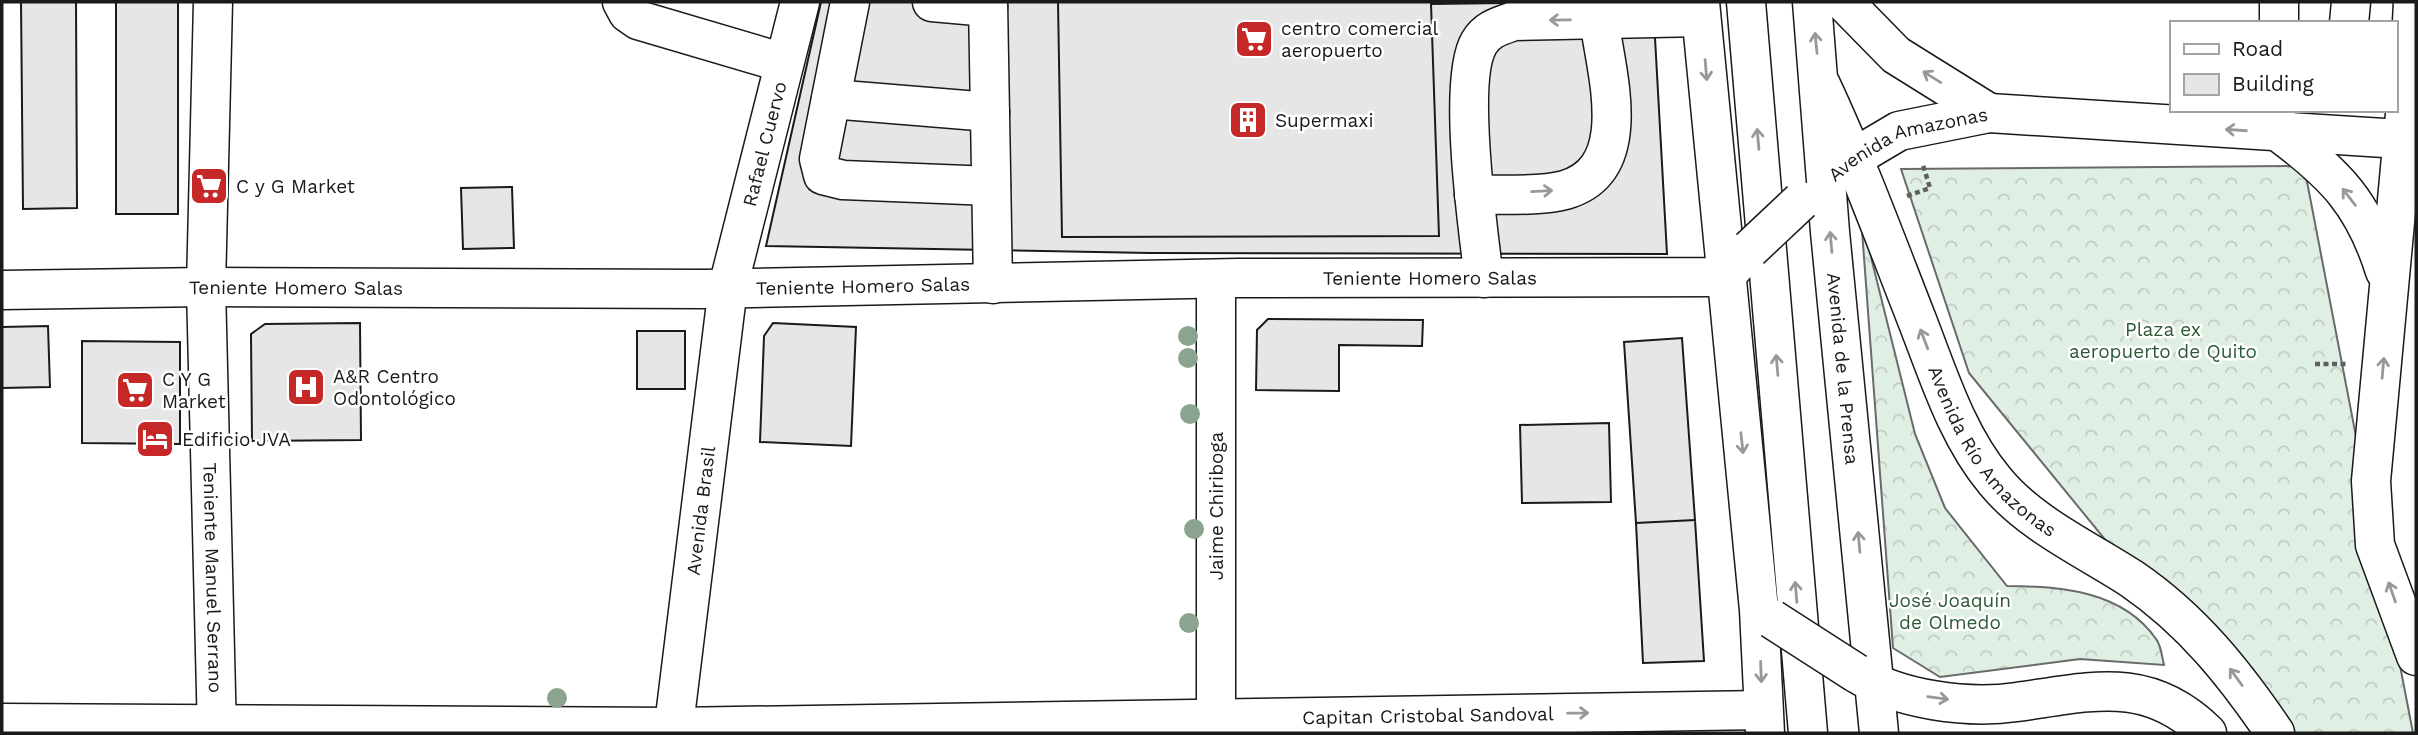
<svg xmlns="http://www.w3.org/2000/svg" width="2418" height="735" viewBox="0 0 2418 735" font-family="'Work Sans',sans-serif">
	<style>
		.forest { fill: url(#forest-crowns); stroke: #6a6a6a; stroke-width: 2 }
		.building { fill: #e6e6e6; stroke: #1a1a1a; stroke-width: 2 }
		.lines { fill: none; stroke-linecap: round; stroke-linejoin: round }
		.minor-casing { stroke: #1a1a1a; stroke-width: 41 }
		.major-casing { stroke: #1a1a1a; stroke-width: 41 }
		.path { stroke: #5f5f5f; stroke-width: 4.5; stroke-dasharray: 5 3.5; stroke-linecap: butt }
		.minor { stroke: #fff; stroke-width: 38 }
		.major { stroke: #fff; stroke-width: 38 }
		.minor-bridge-casing { stroke: #1a1a1a; stroke-width: 41; stroke-linecap: butt }
		.major-bridge-casing { stroke: #1a1a1a; stroke-width: 41; stroke-linecap: butt }
		.minor-bridge { stroke: #fff; stroke-width: 38 }
		.major-bridge { stroke: #fff; stroke-width: 38 }
		.tree { fill: #8aa48f }
		.oneway { stroke: #989898 }
		.labels { text-anchor: middle; stroke-width: 5; stroke-linejoin: round; paint-order: stroke }
		.poi-label { font-size: 19px; fill: #1a1a1a; stroke: #fff; text-anchor: start }
		.street-label { font-size: 19px; fill: #1a1a1a; stroke: #fff }
		.park-label { font-size: 19px; fill: #2b5a34; stroke: #fff }
	</style>
	<defs>
		<pattern id="forest-crowns" width="20" height="18" patternUnits="userSpaceOnUse" patternTransform="scale(1.75)"><rect width="20" height="18" fill="#e0efe3"/><path d="M2 6a3 3 0 1 1 6 0M12 15a3 3 0 1 1 6 0" fill="none" stroke="#c0ccc2"/></pattern>
	</defs>
	<rect width="100%" height="100%" fill="#fff"/>
	<!-- forest -->
	<path class="forest" d="M2304,166l109,567h-150l-294,-360 -68,-204z
		M1861,217l54,217 30,74 62,78c53,0 116,5 149,53 5,6 6,18 8,26l-84,-6 -140,18 -47,-29z"/>
	<!-- building -->
	<path class="building" d="M21,2h55l1,206 -54,1z
		M116,2h62v212h-62z
		M821,2h832l14,252 -517,-1 -384,-7z
		M1058,2h525l-152,2 8,232 -377,1z
		M512,187l2,61 -51,1 -2,-61z
		M1268,319l155,1 -1,26 -83,-1v46l-83,-1 1,-60z
		M360,323l1,117 -109,1 -1,-107 14,-10z
		M773,323l83,4 -5,119 -91,-4 4,-106z
		M48,326l2,61 -48,1v-61z
		M637,331h48v58h-48z
		M1682,338l13,182 -59,3 -12,-181z
		M82,341l98,1v102l-98,-1z
		M1609,423l2,79 -89,1 -2,-78z
		M1695,520l9,141 -61,2 -7,-140z"/>
	<g class="lines">
		<defs>
			<g id="minor">
				<path id="s1" d="M213,2l-7,285 11,446"/>
				<path d="M622,2l6,11 10,7 146,43"/>
				<path d="M850,2l-31,157 4,16 20,5 148,6"/>
				<path d="M932,2l56,5"/>
				<path d="M988,2l5,282"/>
				<path d="M1746,2l62,731"/>
				<path d="M1844,2l52,53 93,58"/>
				<path d="M2279,2v21"/>
				<path d="M2413,2l-3,58 -39,421 4,64 41,111"/>
				<path d="M2349,23l2,-21"/>
				<path d="M831,99l159,13"/>
				<path d="M2280,126v7c56,42 84,71 105,138"/>
				<path id="s2" d="M1827,180l28,-23 44,-26 90,-18 427,27"/>
				<path d="M1474,195c26,-1 66,2 91,-5 72,-21 41,-117 34,-171"/>
				<path d="M1484,278c-6,-47 -27,-198 -5,-235 8,-14 21,-17 35,-22l187,-4"/>
				<path id="s3" d="M2,290l204,-3 499,2 533,-11 487,-1 23,-26"/>
				<path id="s4" d="M2,723l672,4 1089,-17"/>
				<path id="s5" d="M673,733l55,-446 72,-285"/>
				<path d="M1216,733v-454"/>
			</g>
			<g id="major">
				<path d="M1700,2l59,608 6,123"/>
				<path id="s6" d="M1812,2l18,230 49,501"/>
				<path id="s7" d="M1821,85c36,77 65,156 96,235 21,54 40,116 78,161 35,43 91,68 137,98 60,41 103,95 143,154"/>
				<path d="M1856,673c43,27 111,36 161,29 73,-10 130,-28 190,31"/>
			</g>
		</defs>
		<!-- minor casing -->
		<use href="#minor" class="minor-casing"/>
		<!-- major casing -->
		<use href="#major" class="major-casing"/>
		<!-- path -->
		<path class="path" d="M1907,196l23,-8 -7,-23
			M2315,364h31"/>
		<!-- minor -->
		<use href="#minor" class="minor"/>
		<!-- major -->
		<use href="#major" class="major"/>
		<defs>
			<path id="minor-bridge" d="M1750,249l51,-48"/>
			<path id="major-bridge" d="M1772,619l84,54"/>
		</defs>
		<!-- minor-bridge casing -->
		<use href="#minor-bridge" class="minor-bridge-casing"/>
		<!-- major-bridge casing -->
		<use href="#major-bridge" class="major-bridge-casing"/>
		<!-- minor-bridge -->
		<use href="#minor-bridge" class="minor-bridge"/>
		<!-- major-bridge -->
		<use href="#major-bridge" class="major-bridge"/>
	</g>
	<!-- trees -->
	<g class="tree">
		<circle cx="1188" cy="336" r="10"/>
		<circle cx="1188" cy="358" r="10"/>
		<circle cx="1190" cy="414" r="10"/>
		<circle cx="1194" cy="529" r="10"/>
		<circle cx="1189" cy="623" r="10"/>
		<circle cx="557" cy="698" r="10"/>
	</g>
	<!-- one-way arrows -->
	<defs><path id="oneway-shaft" d="M-6 0H5M1.5-3L5.5 0L1.5 3" fill="none" stroke-width="1.6" stroke-linecap="round" stroke-linejoin="round" transform="scale(1.75)"/></defs>
	<g class="oneway">
		<use href="#oneway-shaft" transform="translate(1560 20) rotate(179)"/>
		<use href="#oneway-shaft" transform="translate(1816 43) rotate(-96)"/>
		<use href="#oneway-shaft" transform="translate(1706 70) rotate(85)"/>
		<use href="#oneway-shaft" transform="translate(1932 77) rotate(-148)"/>
		<use href="#oneway-shaft" transform="translate(2236 130) rotate(-176)"/>
		<use href="#oneway-shaft" transform="translate(1758 139) rotate(-95)"/>
		<use href="#oneway-shaft" transform="translate(1542 191) rotate(-3)"/>
		<use href="#oneway-shaft" transform="translate(2349 197) rotate(-128)"/>
		<use href="#oneway-shaft" transform="translate(1831 242) rotate(-95)"/>
		<use href="#oneway-shaft" transform="translate(1924 339) rotate(-111)"/>
		<use href="#oneway-shaft" transform="translate(1777 365) rotate(-95)"/>
		<use href="#oneway-shaft" transform="translate(2383 368) rotate(-85)"/>
		<use href="#oneway-shaft" transform="translate(1742 443) rotate(84)"/>
		<use href="#oneway-shaft" transform="translate(1859 542) rotate(-95)"/>
		<use href="#oneway-shaft" transform="translate(1796 592) rotate(-95)"/>
		<use href="#oneway-shaft" transform="translate(2392 592) rotate(-109)"/>
		<use href="#oneway-shaft" transform="translate(1761 672) rotate(88)"/>
		<use href="#oneway-shaft" transform="translate(2236 677) rotate(-126)"/>
		<use href="#oneway-shaft" transform="translate(1938 698) rotate(8)"/>
		<use href="#oneway-shaft" transform="translate(1578 713) rotate(-1)"/>
	</g>
	<!-- icons -->
	<defs>
		<symbol id="supermarket-square" viewBox="-11 -11 22 22"><rect x="-9" y="-9" width="18" height="18" rx="4" fill="#c62828" stroke="#fff"/><path d="M-6-5.5h2.5l.6 2H6L4.5 2H-2.5L-4.4-4H-6ZM-1.5 3.2a1.3 1.3 0 1 0 .1 0ZM3 3.2a1.3 1.3 0 1 0 .1 0Z" fill="#fff"/></symbol>
		<symbol id="building-square" viewBox="-11 -11 22 22"><rect x="-9" y="-9" width="18" height="18" rx="4" fill="#c62828" stroke="#fff"/><path d="M-4-6H4V6H1V3H-1V6H-4ZM-2.5-4.3h1.7v1.8h-1.7ZM.8-4.3h1.7v1.8H.8ZM-2.5-1h1.7V.8h-1.7ZM.8-1h1.7V.8H.8Z" fill="#fff"/></symbol>
		<symbol id="hospital-square" viewBox="-11 -11 22 22"><rect x="-9" y="-9" width="18" height="18" rx="4" fill="#c62828" stroke="#fff"/><path d="M-5-5h3v3.5h4V-5h3V5h-3V1.5h-4V5h-3Z" fill="#fff"/></symbol>
		<symbol id="hotel-square" viewBox="-11 -11 22 22"><rect x="-9" y="-9" width="18" height="18" rx="4" fill="#c62828" stroke="#fff"/><path d="M-6-4.5h1.5V1H6V5H4.5V3h-9V5H-6ZM-4 0a1.8 1.8 0 1 1 3.6 0ZM.5 0V-2.5h3Q6-2.5 6 0Z" fill="#fff"/></symbol>
	</defs>
	<g fill-rule="evenodd">
		<use href="#supermarket-square" x="1232" y="17" width="44" height="44"/>
		<use href="#building-square" x="1226" y="98" width="44" height="44"/>
		<use href="#supermarket-square" x="187" y="164" width="44" height="44"/>
		<use href="#hospital-square" x="284" y="365" width="44" height="44"/>
		<use href="#supermarket-square" x="113" y="368" width="44" height="44"/>
		<use href="#hotel-square" x="133" y="417" width="44" height="44"/>
	</g>
	<g class="labels">
		<!-- poi labels -->
		<g class="poi-label">
			<text x="1281" y="35">centro comercial<tspan x="1281" dy="22">aeropuerto</tspan></text>
			<text x="1275" y="127">Supermaxi</text>
			<text x="236" y="193">C y G Market</text>
			<text x="333" y="383">A&amp;R Centro<tspan x="333" dy="22">Odontológico</tspan></text>
			<text x="162" y="386">C Y G<tspan x="162" dy="22">Market</tspan></text>
			<text x="182" y="446">Edificio JVA</text>
		</g>
		<!-- street labels -->
		<g class="street-label">
			<text dy="7" stroke="none"><textPath href="#s5" startOffset="597">Rafael Cuervo</textPath></text>
			<text dy="7" stroke="none"><textPath href="#s2" startOffset="91">Avenida Amazonas</textPath></text>
			<text dy="7" stroke="none"><textPath href="#s3" startOffset="1428">Teniente Homero Salas</textPath></text>
			<text dy="7" stroke="none"><textPath href="#s3" startOffset="861">Teniente Homero Salas</textPath></text>
			<text dy="7" stroke="none"><textPath href="#s3" startOffset="294">Teniente Homero Salas</textPath></text>
			<text dy="7" stroke="none"><textPath href="#s6" startOffset="368">Avenida de la Prensa</textPath></text>
			<text dy="7" stroke="none"><textPath href="#s7" startOffset="408">Avenida Río Amazonas</textPath></text>
			<text transform="translate(1216 506) rotate(-90)" y="7">Jaime Chiriboga</text>
			<text dy="7" stroke="none"><textPath href="#s5" startOffset="224">Avenida Brasil</textPath></text>
			<text dy="7" stroke="none"><textPath href="#s1" startOffset="576">Teniente Manuel Serrano</textPath></text>
			<text dy="7" stroke="none"><textPath href="#s4" startOffset="1426">Capitan Cristobal Sandoval</textPath></text>
		</g>
		<!-- park labels -->
		<g class="park-label">
			<text x="2163" y="336">Plaza ex<tspan x="2163" dy="22">aeropuerto de Quito</tspan></text>
			<text x="1950" y="607">José Joaquín<tspan x="1950" dy="22">de Olmedo</tspan></text>
		</g>
	</g>
	<!-- border -->
	<rect width="2418" height="735" fill="none" stroke="#1a1a1a" stroke-width="7"/>
	<!-- legend -->
	<rect x="2170" y="21" width="228" height="91" fill="#ffffff" stroke="#a3a3a3" stroke-width="2"/>
	<rect x="2184" y="44" width="35" height="10" fill="#ffffff" stroke="#a3a3a3" stroke-width="2"/>
	<text x="2232" y="56" font-size="21" fill="#1a1a1a">Road</text>
	<rect x="2184" y="74" width="35" height="21" fill="#e6e6e6" stroke="#a3a3a3" stroke-width="2"/>
	<text x="2232" y="91" font-size="21" fill="#1a1a1a">Building</text>
</svg>
